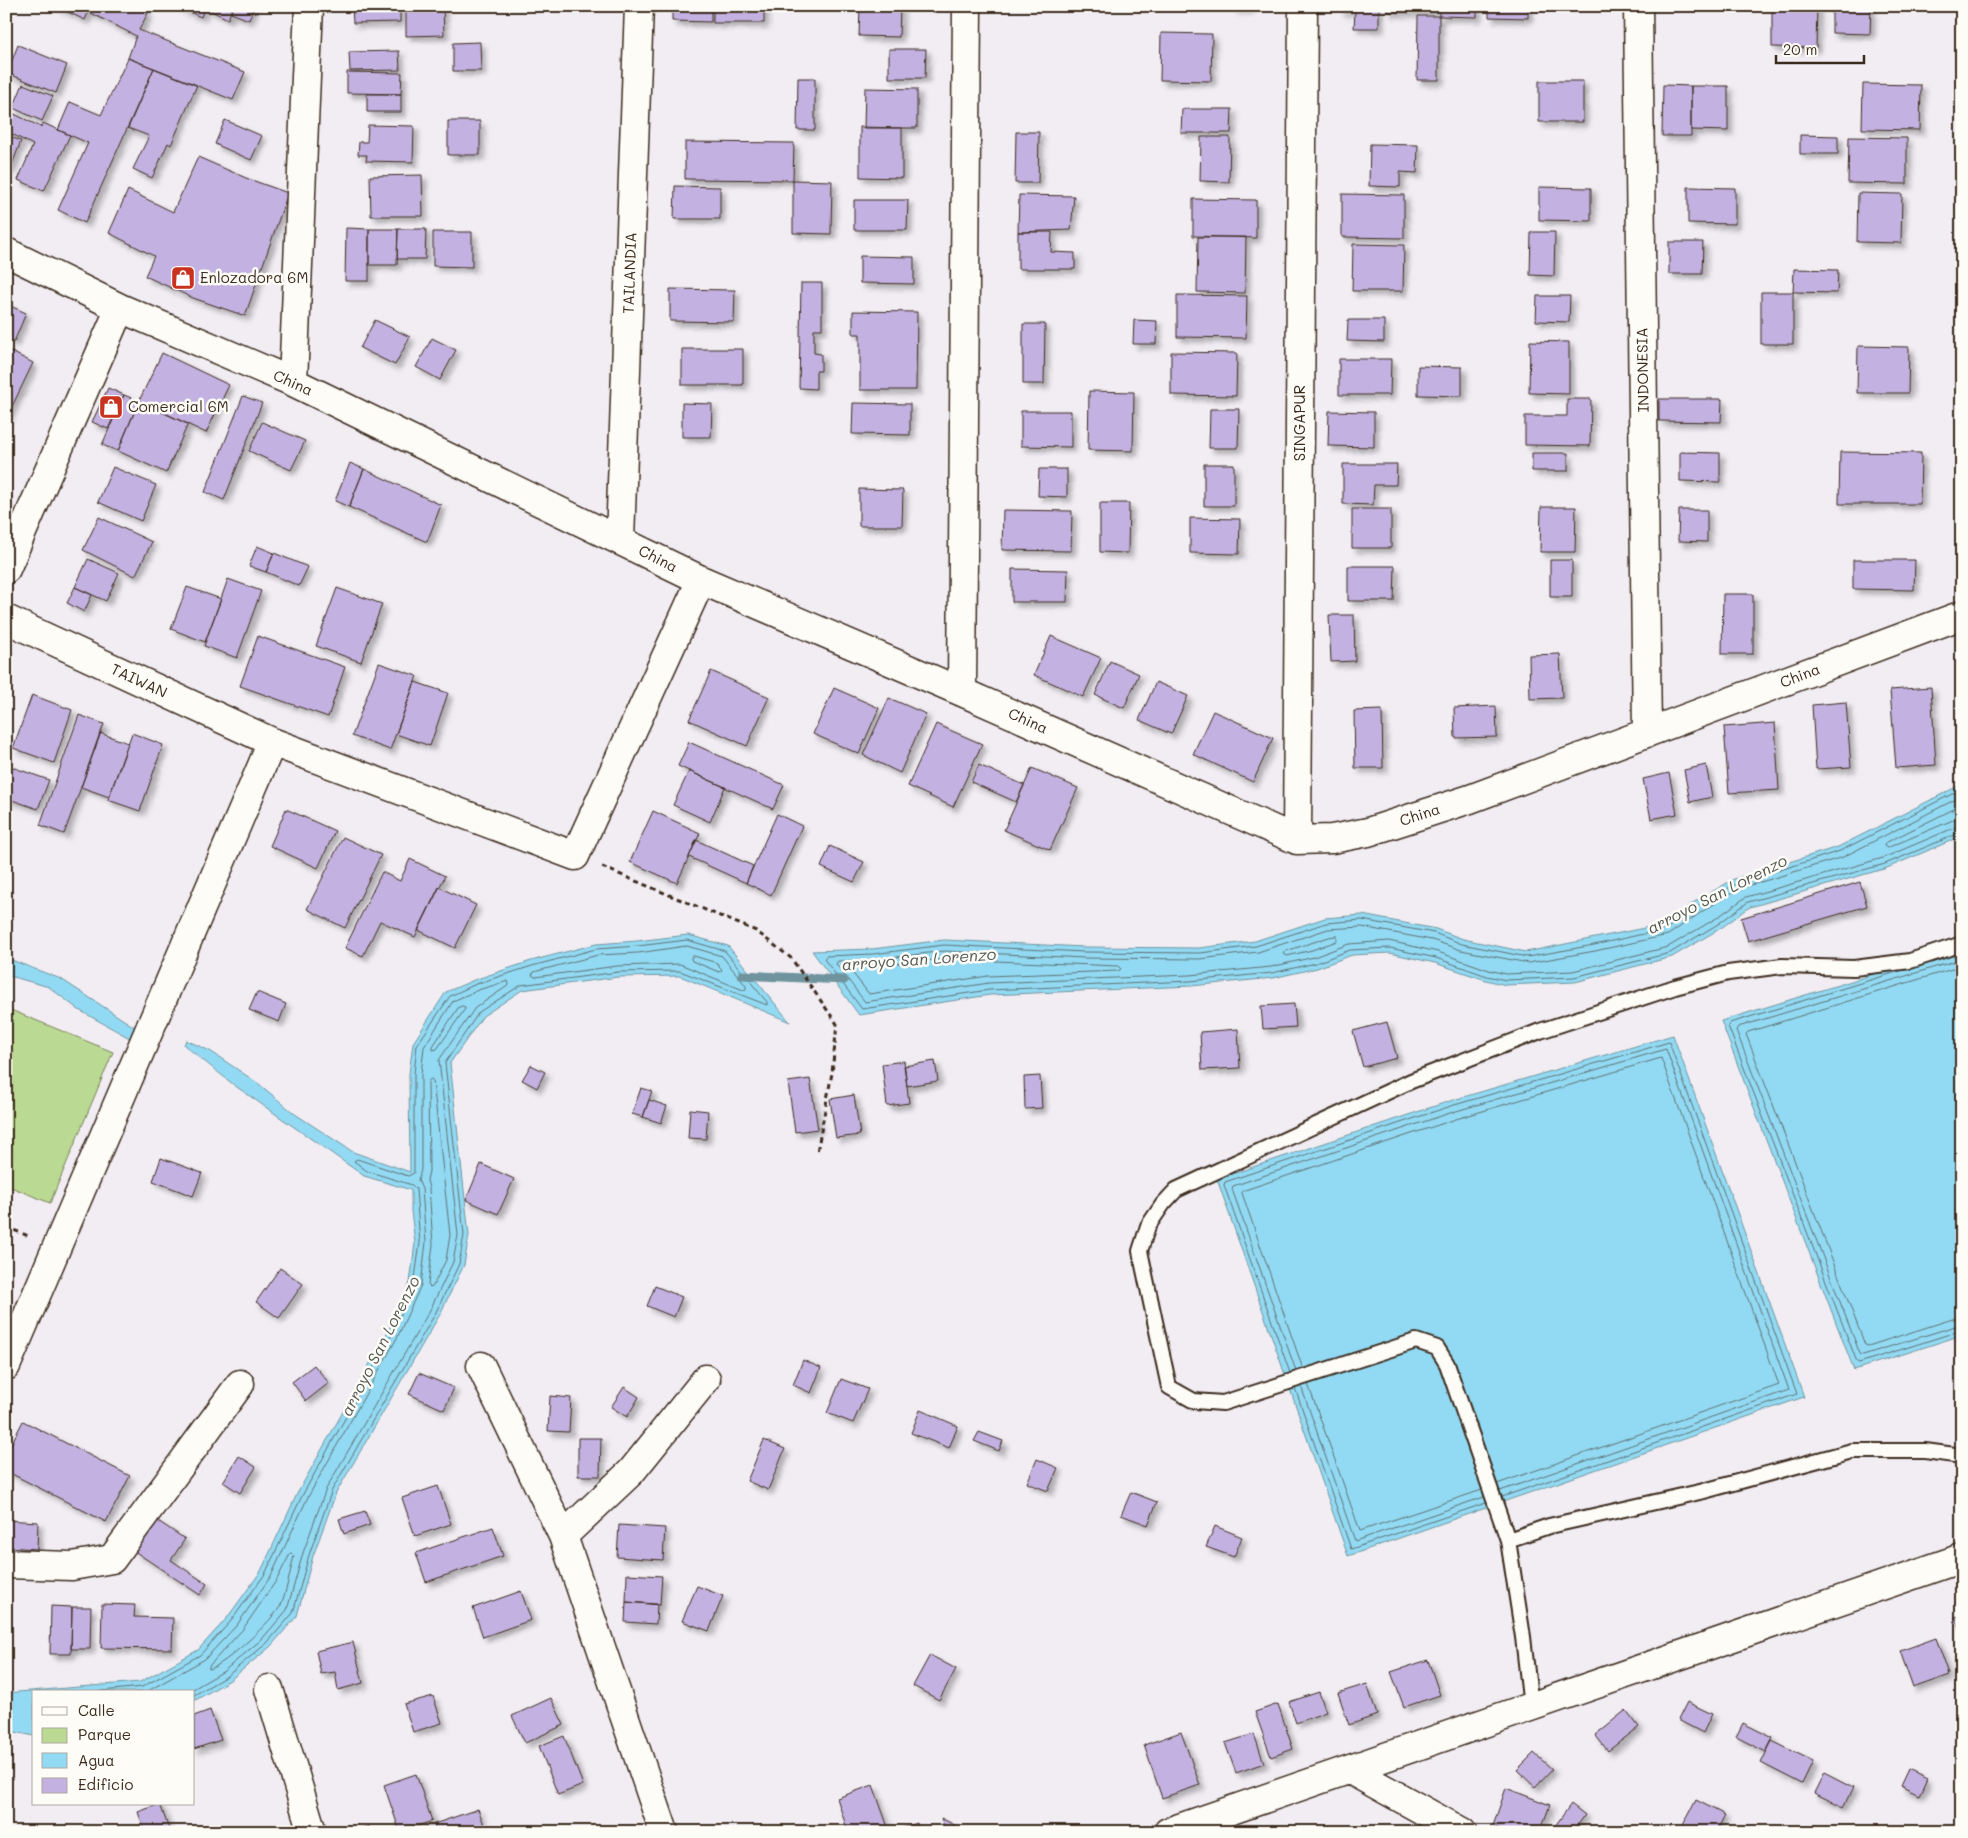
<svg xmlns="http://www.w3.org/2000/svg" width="1968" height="1838" viewBox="0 0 1968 1838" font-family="Mali,sans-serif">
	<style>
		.green { fill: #bad992; stroke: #7a8258 }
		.water { fill: #92daf3; stroke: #6f949e }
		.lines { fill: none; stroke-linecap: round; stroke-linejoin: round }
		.shore { stroke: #5e7073; stroke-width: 1 }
		.stream { stroke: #6f949e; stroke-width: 9 }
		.building { fill: #c3b1e1; stroke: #3b2a1e; filter: url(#shadow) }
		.service-casing { stroke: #3b2a1e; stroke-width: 18 }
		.minor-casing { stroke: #3b2a1e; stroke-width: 31 }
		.path { stroke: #3b2a1e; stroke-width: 3; stroke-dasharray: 5 4; stroke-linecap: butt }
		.service { stroke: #fdfcf7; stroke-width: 14 }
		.minor { stroke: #fdfcf7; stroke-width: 28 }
		.labels { text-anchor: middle; stroke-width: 5; stroke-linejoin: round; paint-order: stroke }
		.street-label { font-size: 15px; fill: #3b2a1e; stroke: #fdfcf7 }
		.poi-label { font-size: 15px; fill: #3b2a1e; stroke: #fdfcf7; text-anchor: start }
		.water-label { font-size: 16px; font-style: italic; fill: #515653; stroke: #fdfcf7 }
	</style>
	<defs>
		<filter id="shadow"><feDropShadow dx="4.5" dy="4.5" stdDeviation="2.5" flood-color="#0004"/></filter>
	</defs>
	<rect width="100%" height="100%" fill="#f1edf3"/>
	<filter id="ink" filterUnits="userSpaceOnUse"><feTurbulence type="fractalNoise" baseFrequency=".02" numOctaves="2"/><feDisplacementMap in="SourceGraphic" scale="10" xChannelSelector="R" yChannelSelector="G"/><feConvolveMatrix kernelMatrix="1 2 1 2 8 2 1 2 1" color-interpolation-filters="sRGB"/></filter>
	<g filter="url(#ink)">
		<!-- green -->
		<path class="green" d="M6,1008l107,44 -63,151 -44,-18z"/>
		<!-- water -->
		<path class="water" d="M1962,784v52l-75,32 -137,39 -29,21 -49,29 -97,25 -69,3 -20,-5 -51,-17 -45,-10 -38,2 -35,13 -44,10 -82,8 -201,9 -131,20 -47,-64 60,-2 72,-9 140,7 115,1 56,-7 70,-23 37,-3 74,14 27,10 63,13 138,-28 32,-23 38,-22 104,-32z
			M688,935l40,11 62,76 -110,-46 -62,1 -96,13 -39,26 -33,47 19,172 -5,30 -25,51 -103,177 -23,63 -16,60 -27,31 -40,33 -36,21v-9h-160v44l-28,-6v-37l134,-11 58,-32 29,-32 34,-47 36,-77 90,-161 23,-50 5,-40 -4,-32v-21l-47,-14 -17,-12 -113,-79 -50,-40 2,-5 24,11 49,33 36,30 58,38 57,20 -1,-98 4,-31 33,-51 28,-12 57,-19 65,-17 41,-3z
			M1962,947v388l-108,35 -133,-349z
			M6,958l55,21 78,51 -4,11 -56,-31 -30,-23 -43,-12z
			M1673,1035l131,362 -456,159 -131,-377 233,-78z"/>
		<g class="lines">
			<!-- shore -->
			<path class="shore" d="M1962,789l-122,62 -104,33 -37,21 -33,24 -72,16 -67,12 -65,-13 -28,-11 -72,-13 -36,3 -70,23 -56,7 -116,-1 -140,-7 -71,9 -47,2 -2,3 38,50 127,-19 201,-9 82,-8 44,-10 34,-13 40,-2 46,10 51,18 19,4 68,-3 96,-24 48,-29 30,-22 137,-38 77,-32
				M1962,796l-119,61 -105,32 -35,22 -35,24 -73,16 -67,12 -67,-13 -29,-10 -70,-13 -34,2 -70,23 -58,7 -116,-1 -140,-7 -71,9 -35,1 -2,3 29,38 124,-19 201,-8 81,-8 43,-10 35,-13 40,-3 49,11 51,18 17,4 67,-3 95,-24 47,-28 31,-22 137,-39 73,-31 6,-1
				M1962,805l-77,38 -1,3 3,2 66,-28 9,-2
				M1337,936v5l-25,9 -25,6 -3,-2 2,-3 43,-14z
				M687,946l35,10 24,30v3l-3,1 -63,-26 -63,2 -82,11 -3,-2 2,-3 64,-17 40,-2z
				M694,956l23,7 5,7 -3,2 -27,-11 -1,-3z
				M945,959l173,7 3,3 -3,2 -130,5 -119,18 -18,-23 2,-3z
				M1962,959l-224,68 -2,3 124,324 3,1 99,-31
				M1962,966l-214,66 -2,2 119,311 3,1 94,-30
				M1903,970l-173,53 -2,3 129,336 2,1 103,-33
				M462,1006l3,1v2l-28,40 -4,1v-4l25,-38z
				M431,1079l2,2 17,154 -4,25 -13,26 -2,2 -3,-3 5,-41 -4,-56 -2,-8 2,-9 -1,-89z
				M1303,1369l-61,-176v-2l214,-72 205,-61 118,327 -282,99
				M1296,1371l-64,-182 1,-3 220,-74 213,-63 123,341 -289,101
				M1290,1373l-66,-188 1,-3 226,-76 218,-64 128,352 -295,103
				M1308,1384l52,147 122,-41
				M1301,1386l54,155 129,-44
				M1295,1388l56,161 135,-46
				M291,1553l3,3c-4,16 -7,34 -13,49 -6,13 -58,62 -72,64v-3l34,-37 33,-48z
				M92,1692l50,-5 58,-32 31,-34 34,-47 37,-78 89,-160 23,-51 6,-42 -4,-54 -4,-4 -45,-14 -13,-10 3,-2 51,17 6,-3v-99l3,-29 33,-49 26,-12 56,-18 64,-17 42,-3 49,-6 38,11 42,51v3l-87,-34 -62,1 -97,13 -42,27 -34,51 19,172 -5,29 -24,50 -103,176 -23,65 -16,58 -26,30 -40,33 -33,19
				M146,1692l59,-33 32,-34 34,-49 36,-77 90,-161 24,-53 5,-43 -4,-53 -4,-9 3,-10v-96l3,-27 29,-46 25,-11 30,-9 1,4 -34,23 -36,52 19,175 -5,27 -23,48 -104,179 -23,64 -16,57 -25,29 -38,32 -36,21"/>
			<!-- stream -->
			<path class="stream" d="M742,975l102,5"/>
		</g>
		<!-- building -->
		<path class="building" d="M55,6h36l-6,14z
			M91,6h55l-2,5 4,2 -9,17 106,42 -12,28 -105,-42 8,-22 -47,-24z
			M175,6h30l-4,11z
			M205,6h28l-5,13 -23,-11z
			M234,6h20l-5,14 -18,-7z
			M352,6h48v16l-47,1z
			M406,6h37l1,29 -38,1z
			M672,6h39v16l-39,-1z
			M713,6h51v17h-51z
			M860,6h40l-1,31 -40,-1z
			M1233,6h16v3h-16z
			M1340,6h39v22h-25l1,-17h-15z
			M1387,6h48l-1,6h-47z
			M1439,6h38v11l-38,-1z
			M1489,6h39v12l-39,-1z
			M1772,6h45l-1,42 -44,-1z
			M1832,6h39l-1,28 -38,-1z
			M1418,16h21v64h-22z
			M1161,33l51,1 -1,47 -51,-1z
			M480,42l1,29h-28v-28z
			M18,45l49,20 -11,28 -49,-20z
			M889,49h37l-1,29h-36z
			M399,51l1,19 -50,1 -1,-19z
			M128,58l26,10 -69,155 -27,-13 30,-67 -30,-13 12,-28 31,13z
			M154,68l43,17 -26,60 -3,-2 -16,35 -19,-9 16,-33 -21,-8z
			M347,72l55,1 -1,21 -54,-1z
			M798,78h17v52h-18z
			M1539,81h44v41h-44z
			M23,84l30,12 -11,25 -29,-13z
			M1863,84l58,1 -1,45 -58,-1z
			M1663,85l28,1v50h-29z
			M1691,86h37v45l-37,-1z
			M865,88l52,1v39h-53z
			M367,94h34v18h-34z
			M1182,109h50l-1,24h-50z
			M6,110l35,17 2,-4 27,12 -26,56 -26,-11 15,-35 -27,-14z
			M225,120l37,16 -11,24 -36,-16z
			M448,121h32v34h-32z
			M368,125l46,1 -1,36 -47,-1 1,-6h-9l1,-13h8z
			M860,127l42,1v50l-42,-1z
			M1016,132h23l-1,51h-23z
			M6,135l15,6 -11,29 -4,-1z
			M1800,135l38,1v18h-38z
			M1201,137h29l-1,45 -29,-1z
			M1849,137l58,1v46l-59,-1z
			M685,142l109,1 -1,37 -108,-1z
			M1370,144l48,1 -1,28 -17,-1v15l-31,-1z
			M198,157l48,21 42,15 -43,123 -52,-18 -48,-22 9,-20 -45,-23 19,-43 45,22z
			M422,175l1,41h-52l-1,-40z
			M793,180l39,1 -1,53 -38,-1z
			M675,186l45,1v32h-46z
			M1539,187l52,1v33l-52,-1z
			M1688,187l47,1v36l-47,-1z
			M1858,193l44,1 -1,49 -44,-1z
			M1342,194l62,1v43l-62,-1z
			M1019,195l55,1 -3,34 -53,2z
			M1193,199l63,1v38l-63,-2z
			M854,200h54l-1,30h-53z
			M346,228l23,1v52h-24z
			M369,229h29l-1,36h-28z
			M398,229h28l-1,30h-28z
			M433,232h39v35l-39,-1z
			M1018,232h34l-1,20 24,1v16h-57z
			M1531,232h24l-1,44 -24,-1z
			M1198,237h48l-1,56 -48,-1z
			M1669,242h34l-1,32h-33z
			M1353,244l51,1 -1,46h-51z
			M860,256l54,1v27l-54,-1z
			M1794,269l44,1 -1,23 -44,-1z
			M801,283h21v46h-8v24l7,1v17h-5v18l-17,-1z
			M670,289l65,1 -1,32 -64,-1z
			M1761,292h32v52h-32z
			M1177,295l70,1 -1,42 -69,-1z
			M1537,296h33l-1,26 -33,-1z
			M6,304l20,9 -12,29 -8,-3z
			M853,311l64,1 -1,78h-56v-56h-7z
			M375,320l35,17 -15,28 -35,-17z
			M1134,320l23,1 -1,23h-23z
			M1348,320h36v22l-37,-1z
			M1023,324h22l-1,60h-21z
			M432,338l24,12 -16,30 -24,-13z
			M1530,341l39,1v52l-40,-1z
			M1858,346l51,1 -1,46h-51z
			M6,349l27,14 -27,56z
			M682,349h61v36h-61z
			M1171,352l66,1 -1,43 -65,-1z
			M162,353l67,32 -23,48 -67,-32z
			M1339,359h52l-1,36h-51z
			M1418,366l44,1v29l-44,-1z
			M108,388l16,7 -16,34 -16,-7z
			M1089,391l45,1 -1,59 -45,-1z
			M124,395l15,6 -21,50 -16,-6z
			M243,396l19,7 -38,97 -19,-8z
			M1567,399h24l-1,47 -65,-1v-29h42z
			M1659,399h63l-1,23 -62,-1z
			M139,401l49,23 -22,49 -48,-22z
			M682,403l30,1 -1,33h-29z
			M853,403l57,1v31l-58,-1z
			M1210,409h29l-1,39h-29z
			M1021,411h50v36l-50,-1z
			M1329,411l45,1v35l-46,-1z
			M262,422l43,19 -14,29 -42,-19z
			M1680,452l40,1v29l-40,-1z
			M1840,452l81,1 -1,51h-81z
			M1532,453h36v18h-36z
			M350,463l14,6 -15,38 -14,-6z
			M1204,464h30v42h-30z
			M1343,464h54l-1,21h-22l-1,20 -30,-1z
			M113,467l43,18 -15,36 -43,-19z
			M364,469l77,36 -14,37 -78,-35z
			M1039,469h28v28l-29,-1z
			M859,489l44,1 -1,36h-43z
			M1100,503h29l-1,50 -28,-1z
			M1541,507h35l-1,45h-35z
			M1352,509h39v39h-39z
			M1003,510l69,1 -1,40 -69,-1z
			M1679,510h28v32l-29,-1z
			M99,517l53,25 -17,34 -52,-26z
			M1190,518l50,1 -1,35 -49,-1z
			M257,546l17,7 -8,19 -17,-6z
			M274,553l34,14 -9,19 -33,-14z
			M88,559l31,14 -13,28 -31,-14z
			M1550,560h22v37h-22z
			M1853,560h62l-1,30 -61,-1z
			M1348,566h47l-1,35h-46z
			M1012,569l56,1 -1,32h-55z
			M228,579l33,12 -24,67 -33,-12z
			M75,587l17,8 -8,17 -17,-9z
			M187,587l34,12 -16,43 -34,-13z
			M337,588l45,16 -21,58 -45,-16z
			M1723,594h30v60h-31z
			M1329,615h25l1,46 -24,1z
			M258,636l87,31 -17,50 -88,-31z
			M1051,636l50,22 -18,39 -49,-22z
			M1560,654l2,44 -32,1 -1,-44z
			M1110,661l29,13 -15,34 -29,-13z
			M379,663l38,13 -27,74 -38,-14z
			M711,671l58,26 -22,49 -58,-26z
			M415,682l33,11 -18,53 -34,-12z
			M1156,682l32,14 -17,38 -32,-14z
			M1931,687l5,78 -40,3 -6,-78z
			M834,688l45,20 -20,46 -46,-20z
			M32,695l40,15 -18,53 -41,-15z
			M889,698l37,16 -26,59 -37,-18z
			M1846,702l5,65 -35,2 -4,-64z
			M1496,706l1,31 -42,1 -1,-30z
			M1382,710l1,58h-28l-1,-57z
			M1213,711l60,27 -20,44 -60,-28z
			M79,715l25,9 -40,110 -24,-9z
			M1775,723l4,67 -50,3 -5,-66z
			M936,724l46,20 -29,63 -45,-21z
			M100,733l28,10 -19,54 -28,-10z
			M132,733l31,12 -23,66 -32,-11z
			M689,742l95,43 -11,24 -95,-43z
			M6,765l43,15 -11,29 -32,-11z
			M979,765l45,20 -8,17 -45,-20z
			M1706,765l6,32 -22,5 -6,-32z
			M1032,768l46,20 -28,62 -46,-20z
			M689,771l36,16 -15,35 -37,-17z
			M1669,773l8,41 -26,5 -8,-40z
			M286,809l49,22 -17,37 -48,-22z
			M653,811l47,22 -23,50 -47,-21z
			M777,814l25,12 -31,69 -25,-12z
			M343,837l38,18 -36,73 -38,-19z
			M696,840l57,26 -7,17 -57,-26z
			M830,846l34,16 -10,20 -33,-15z
			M410,859l35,17 -30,61 -35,-16 -17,35 -18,-8 37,-76 18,9z
			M1860,882l7,24 -119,35 -7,-23z
			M439,887l37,18 -21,43 -37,-18z
			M257,992l29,12 -7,18 -30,-12z
			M1294,1004l2,23 -33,2 -2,-23z
			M1387,1022l10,36 -34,9 -10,-36z
			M1238,1029l2,39 -38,2 -2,-38z
			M904,1061l5,42 -22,3 -5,-42z
			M935,1061l3,20 -31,5 -3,-20z
			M531,1065l14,7 -8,16 -15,-8z
			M1040,1076l2,32 -17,1 -1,-32z
			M810,1079l8,50 -23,3 -7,-50z
			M641,1088l11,3 -9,26 -11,-3z
			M854,1095l6,40 -24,3 -6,-39z
			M649,1100l18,6 -6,17 -18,-6z
			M690,1109l18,2 -2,28 -18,-1z
			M161,1158l41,15 -9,23 -40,-15z
			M481,1164l33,15 -16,35 -32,-14z
			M280,1268l23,16 -24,34 -23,-16z
			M655,1286l27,11 -8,20 -27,-11z
			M803,1360l18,8 -10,25 -18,-8z
			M314,1365l15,18 -23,18 -14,-19z
			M419,1373l35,15 -10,22 -35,-16z
			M841,1379l27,10 -15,34 -26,-10z
			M624,1387l15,10 -12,20 -16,-10z
			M550,1396l21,2 -2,34 -21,-1z
			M920,1410l38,16 -9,22 -38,-15z
			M23,1421l107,55 -24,46 -100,-51v-17z
			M979,1432l24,9 -4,10 -25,-10z
			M578,1438h23l-1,38h-22z
			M764,1440l21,9 -17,41 -21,-9z
			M239,1456l17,11 -16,26 -17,-11z
			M1037,1459l21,9 -10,23 -21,-8z
			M438,1486l13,38 -36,12 -13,-38z
			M1131,1492l26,10 -9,23 -27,-10z
			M365,1511l5,14 -26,9 -5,-15z
			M155,1519l30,20 -14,21 36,24 -7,11 -66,-44z
			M6,1520l32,2 -1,27 -31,-2z
			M619,1525l46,3 -2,32 -46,-3z
			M1215,1526l27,11 -8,20 -28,-10z
			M493,1527l10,29 -77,26 -10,-29z
			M627,1574l35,2 -2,29 -34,-3z
			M697,1586l26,10 -14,35 -27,-10z
			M521,1591l10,29 -48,17 -10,-29z
			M626,1602l31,2 -1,20 -31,-2z
			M102,1604l33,1 -1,12 39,1 -1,31 -71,-1z
			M51,1606l21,1 -1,47h-21z
			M72,1607h19l-1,42h-19z
			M1962,1615v21l-7,-19z
			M1936,1638l13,37 -36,13 -13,-37z
			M353,1642l10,41 -25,7 -3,-18 -14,2 -5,-23z
			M930,1655l26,14 -17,31 -26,-14z
			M1428,1660l12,35 -36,12 -13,-35z
			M1367,1684l10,31 -28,10 -11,-32z
			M1319,1692l7,20 -30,11 -7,-21z
			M433,1696l9,27 -29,9 -9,-28z
			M551,1698l13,27 -39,18 -13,-27z
			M1687,1702l25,12 -9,19 -25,-13z
			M1278,1704l15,45 -22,8 -16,-45z
			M210,1710l11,30 -27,9v-33z
			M1626,1710l13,17 -31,24 -13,-16z
			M1743,1723l30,15 -7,14 -30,-15z
			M1181,1732l19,53 -38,13 -18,-53z
			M1254,1734l10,29 -28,10 -11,-30z
			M564,1736l19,49 -25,10 -19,-49z
			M1772,1741l41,20 -11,23 -41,-21z
			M1534,1753l18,16 -17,18 -18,-17z
			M1908,1769l19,9 -8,17 -19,-9z
			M1824,1773l29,15 -10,19 -29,-14z
			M416,1774l16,47 -32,11 -16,-47z
			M873,1785l16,45 -41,2 -11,-34z
			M1506,1788l44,17 -10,27h-32l-15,-6z
			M1696,1800l29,15 -9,17h-24l-10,-5z
			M160,1804l10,28h-25l-7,-20z
			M1571,1804l14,11 -12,17h-10l-8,-6z
			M478,1809l9,23h-51l-2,-8z
			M941,1818l27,14h-22z
			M917,1823l3,9h-28z
			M369,1826l2,6 -19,-1z"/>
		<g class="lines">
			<defs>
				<path id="service" d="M1508,1540l-61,-176 -10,-16 -21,-7 -193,62 -29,-2 -25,-14 -29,-136 8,-25 15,-22 13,-14 235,-109 129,-50 135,-44 53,-14 54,-7 72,2 56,-7 52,-17
					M1531,1707l-8,-70 -15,-97 41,-14 155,-35 148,-40h73l37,5"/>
				<path id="minor" d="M1638,6l9,727
					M6,252l114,56 173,74 408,198 261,112 335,148 35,-1 36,-7 102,-33 492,-184
					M293,382l16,-376
					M620,540l19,-534
					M6,569l114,-261
					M6,619l266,123 303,114 126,-276
					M962,692l5,-686
					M1297,840l6,-834
					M6,1366l266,-624
					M481,1366l82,170 101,296
					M563,1536l68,-64 75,-93
					M6,1564l66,2 40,-7 128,-175
					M269,1689l43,143
					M1350,1770l112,62
					M1168,1832l794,-274"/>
			</defs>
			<!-- service casing -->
			<use href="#service" class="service-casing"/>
			<!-- minor casing -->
			<use href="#minor" class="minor-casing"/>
			<!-- path -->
			<path class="path" d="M602,867l154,64 35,27 46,66 -5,49 -15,79
				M6,1227l25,10"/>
			<!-- service -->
			<use href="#service" class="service"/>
			<!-- minor -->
			<use href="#minor" class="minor"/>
		</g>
	</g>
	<!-- icons -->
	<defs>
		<symbol id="shop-square" viewBox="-11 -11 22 22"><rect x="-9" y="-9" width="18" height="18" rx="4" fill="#c8321e" stroke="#fdfcf7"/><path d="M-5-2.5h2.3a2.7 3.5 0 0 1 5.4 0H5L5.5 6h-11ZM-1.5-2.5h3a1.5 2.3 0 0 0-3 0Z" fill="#fff"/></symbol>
	</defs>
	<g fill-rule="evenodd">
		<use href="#shop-square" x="169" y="264" width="28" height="28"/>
		<use href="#shop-square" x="97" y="393" width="28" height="28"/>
	</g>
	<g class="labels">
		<!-- street labels -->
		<g class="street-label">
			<text transform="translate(630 273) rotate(-88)" y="5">TAILANDIA</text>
			<text transform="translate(1643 370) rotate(-91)" y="5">INDONESIA</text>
			<text transform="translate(293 383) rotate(24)" y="5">China</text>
			<text transform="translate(1300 423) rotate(-90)" y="5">SINGAPUR</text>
			<text transform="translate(658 559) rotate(27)" y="5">China</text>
			<text transform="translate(1800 676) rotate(-21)" y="5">China</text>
			<text transform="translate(139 681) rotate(25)" y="5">TAIWAN</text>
			<text transform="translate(1028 721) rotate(24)" y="5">China</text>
			<text transform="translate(1420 815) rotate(-18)" y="5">China</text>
		</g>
		<!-- poi labels -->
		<g class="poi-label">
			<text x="200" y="283">Enlozadora 6M</text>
			<text x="128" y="412">Comercial 6M</text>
		</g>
		<!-- water labels -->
		<g class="water-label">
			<text transform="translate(1717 894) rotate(-27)" y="6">arroyo San Lorenzo</text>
			<text transform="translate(919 959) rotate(-4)" y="6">arroyo San Lorenzo</text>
			<text transform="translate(380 1346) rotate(-63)" y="6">arroyo San Lorenzo</text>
		</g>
	</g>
	<!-- margin -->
	<rect width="1968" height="1838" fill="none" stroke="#fdfcf7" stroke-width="25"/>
	<rect x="12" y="12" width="1943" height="1813" fill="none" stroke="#3b2a1e" stroke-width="2" filter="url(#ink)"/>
	<!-- legend -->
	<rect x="32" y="1690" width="162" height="115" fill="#fdfcf7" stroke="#afa8a0"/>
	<rect x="42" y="1707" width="25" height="8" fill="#fdfcf7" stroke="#afa8a0"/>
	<text x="78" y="1716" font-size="15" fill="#3b2a1e">Calle</text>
	<rect x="42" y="1728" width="25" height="15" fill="#bad992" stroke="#afa8a0"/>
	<text x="78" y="1740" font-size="15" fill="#3b2a1e">Parque</text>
	<rect x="42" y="1753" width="25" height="15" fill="#92daf3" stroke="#afa8a0"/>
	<text x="78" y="1766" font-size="15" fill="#3b2a1e">Agua</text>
	<rect x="42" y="1778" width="25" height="15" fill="#c3b1e1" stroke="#afa8a0"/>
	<text x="78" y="1790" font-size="15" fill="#3b2a1e">Edificio</text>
	<!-- scale -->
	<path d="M1776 55v8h88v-8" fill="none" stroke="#3b2a1e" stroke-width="2.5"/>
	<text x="1783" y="55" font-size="15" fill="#3b2a1e" stroke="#fdfcf7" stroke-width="4" paint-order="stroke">20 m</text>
</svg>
